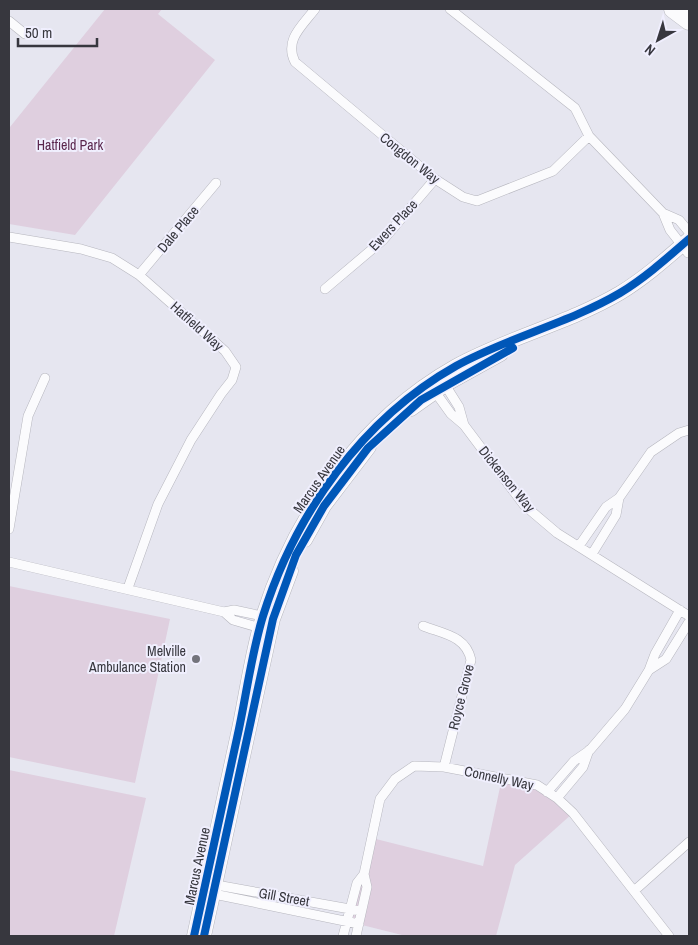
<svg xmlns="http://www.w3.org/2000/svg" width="698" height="945" viewBox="0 0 698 945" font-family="'Archivo Narrow',sans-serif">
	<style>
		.green { fill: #dfcfdf }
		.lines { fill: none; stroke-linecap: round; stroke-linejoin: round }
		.street-casing { stroke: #b6b6be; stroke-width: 10 }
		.secondary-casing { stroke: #b6b6be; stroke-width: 15 }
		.highway-casing { stroke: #b6b6be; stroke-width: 19 }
		.street { stroke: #fbfbfd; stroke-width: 9 }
		.secondary { stroke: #fbfbfd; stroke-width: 14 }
		.highway { stroke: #fbfbfd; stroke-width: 18 }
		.cycleway-casing { stroke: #f0effe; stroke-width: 11 }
		.cycleway { stroke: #0057b8; stroke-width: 8 }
		.poi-dot { fill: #74747c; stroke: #f0effe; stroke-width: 2 }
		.labels { text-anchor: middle; stroke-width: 4; stroke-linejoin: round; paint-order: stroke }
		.park-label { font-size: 14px; fill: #5a264d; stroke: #f0effe }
		.street-label { font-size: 14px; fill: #37373e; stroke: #f0effe }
		.poi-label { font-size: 14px; fill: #37373e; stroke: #f0effe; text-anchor: end }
	</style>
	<rect width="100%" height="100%" fill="#e6e6f0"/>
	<!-- green -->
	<path class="green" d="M105,9h57l-4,5 57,46 -140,175 -66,-11 1,-97z
		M9,586l161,33 -35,164 -126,-26z
		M9,770l137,28 -32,138h-105z
		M502,778l35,7 36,28 -58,52 -19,71h-90l-60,-15 26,-83 111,28z"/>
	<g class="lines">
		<defs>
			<path id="street" d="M315,9c-13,17 -31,31 -20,53l140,117 28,18 14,4 76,-30 36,-35
				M450,9l125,99 14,28 74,77 7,17 18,23
				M9,21l16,13
				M663,213l16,7 10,12
				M9,237l72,12 31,9 27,17 86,76 11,16 -4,13 -11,14 -30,46 -33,64 -30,84
				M139,275l77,-92
				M325,289l58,-49 52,-61
				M442,380l17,27 5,18
				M433,389l18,25 13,11 60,80 33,28 132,83
				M9,529l19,-113 17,-38
				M579,546l27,-39 13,-9 32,-46 28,-19 10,-3
				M592,554l24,-39 3,-17
				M9,562l215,50 9,8 31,9
				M224,612l10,-2 33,7
				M423,626c21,8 43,10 48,34l-27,107
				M649,670l17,-11 23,-37
				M547,792l27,-31 16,-11 35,-41 24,-39 6,-16 25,-44
				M557,798l26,-31 6,-17
				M211,884l150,27
				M634,891l55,-49
				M209,893l150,31
				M343,936l14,-53 7,-9 16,-75 15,-20 19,-13 30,1 93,18 20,13 16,15 96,123
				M356,936l11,-49 -3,-13"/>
			<path id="secondary" d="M411,409l34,-24 56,-31
				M305,540l19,-34 45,-59
				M194,936c14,-66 29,-132 43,-198 9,-40 14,-83 26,-122 32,-102 99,-197 193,-250 53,-29 113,-43 164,-73 26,-16 47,-35 69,-54
				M204,936l69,-317 18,-48"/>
			<path id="highway" d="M673,9l16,12"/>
		</defs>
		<!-- street casing -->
		<use href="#street" class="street-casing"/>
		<!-- secondary casing -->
		<use href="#secondary" class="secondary-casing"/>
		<!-- highway casing -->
		<use href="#highway" class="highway-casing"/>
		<!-- street -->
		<use href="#street" class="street"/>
		<!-- secondary -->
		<use href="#secondary" class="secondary"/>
		<!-- highway -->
		<use href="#highway" class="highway"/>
		<defs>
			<path id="cycleway" d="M194,936c14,-66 29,-132 43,-198 9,-40 14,-83 26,-122 32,-102 99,-197 193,-250 53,-29 113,-43 164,-73 26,-16 47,-35 69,-54
				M204,936l69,-317 23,-64 28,-49 44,-58 53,-48 92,-52"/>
		</defs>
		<!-- cycleway casing -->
		<use href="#cycleway" class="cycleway-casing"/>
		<!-- cycleway -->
		<use href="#cycleway" class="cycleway"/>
	</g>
	<!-- markers -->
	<circle class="poi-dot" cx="196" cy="659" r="5"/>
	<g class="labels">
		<!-- park labels -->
		<g class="park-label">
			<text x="70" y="150">Hatfield Park</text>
		</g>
		<!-- street labels -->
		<g class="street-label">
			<text transform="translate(410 158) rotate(39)" y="5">Congdon Way</text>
			<text transform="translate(393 225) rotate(-47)" y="5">Ewers Place</text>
			<text transform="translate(178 229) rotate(-50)" y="5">Dale Place</text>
			<text transform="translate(197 326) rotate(42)" y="5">Hatfield Way</text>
			<text transform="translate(319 479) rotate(-55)" y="5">Marcus Avenue</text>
			<text transform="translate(507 479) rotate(51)" y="5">Dickenson Way</text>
			<text transform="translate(461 697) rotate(-76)" y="5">Royce Grove</text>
			<text transform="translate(499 778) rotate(12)" y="5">Connelly Way</text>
			<text transform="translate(197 866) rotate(-78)" y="5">Marcus Avenue</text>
			<text transform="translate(284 897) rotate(10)" y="5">Gill Street</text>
		</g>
		<!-- poi labels -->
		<g class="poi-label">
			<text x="186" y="656">Melville<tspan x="186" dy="16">Ambulance Station</tspan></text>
		</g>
	</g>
	<!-- border -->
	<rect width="698" height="945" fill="none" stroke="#37373e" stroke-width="20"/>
	<!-- north arrow -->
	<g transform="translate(658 40) rotate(219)" stroke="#f0effe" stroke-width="4" paint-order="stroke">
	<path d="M0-4L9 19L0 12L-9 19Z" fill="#37373e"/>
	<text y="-8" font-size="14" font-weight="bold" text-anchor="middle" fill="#37373e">N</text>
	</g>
	<!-- scale -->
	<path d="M18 38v8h79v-8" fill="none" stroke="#37373e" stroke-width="2.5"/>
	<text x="25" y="38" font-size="15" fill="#37373e" stroke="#f0effe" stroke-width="4" paint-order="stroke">50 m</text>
</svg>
